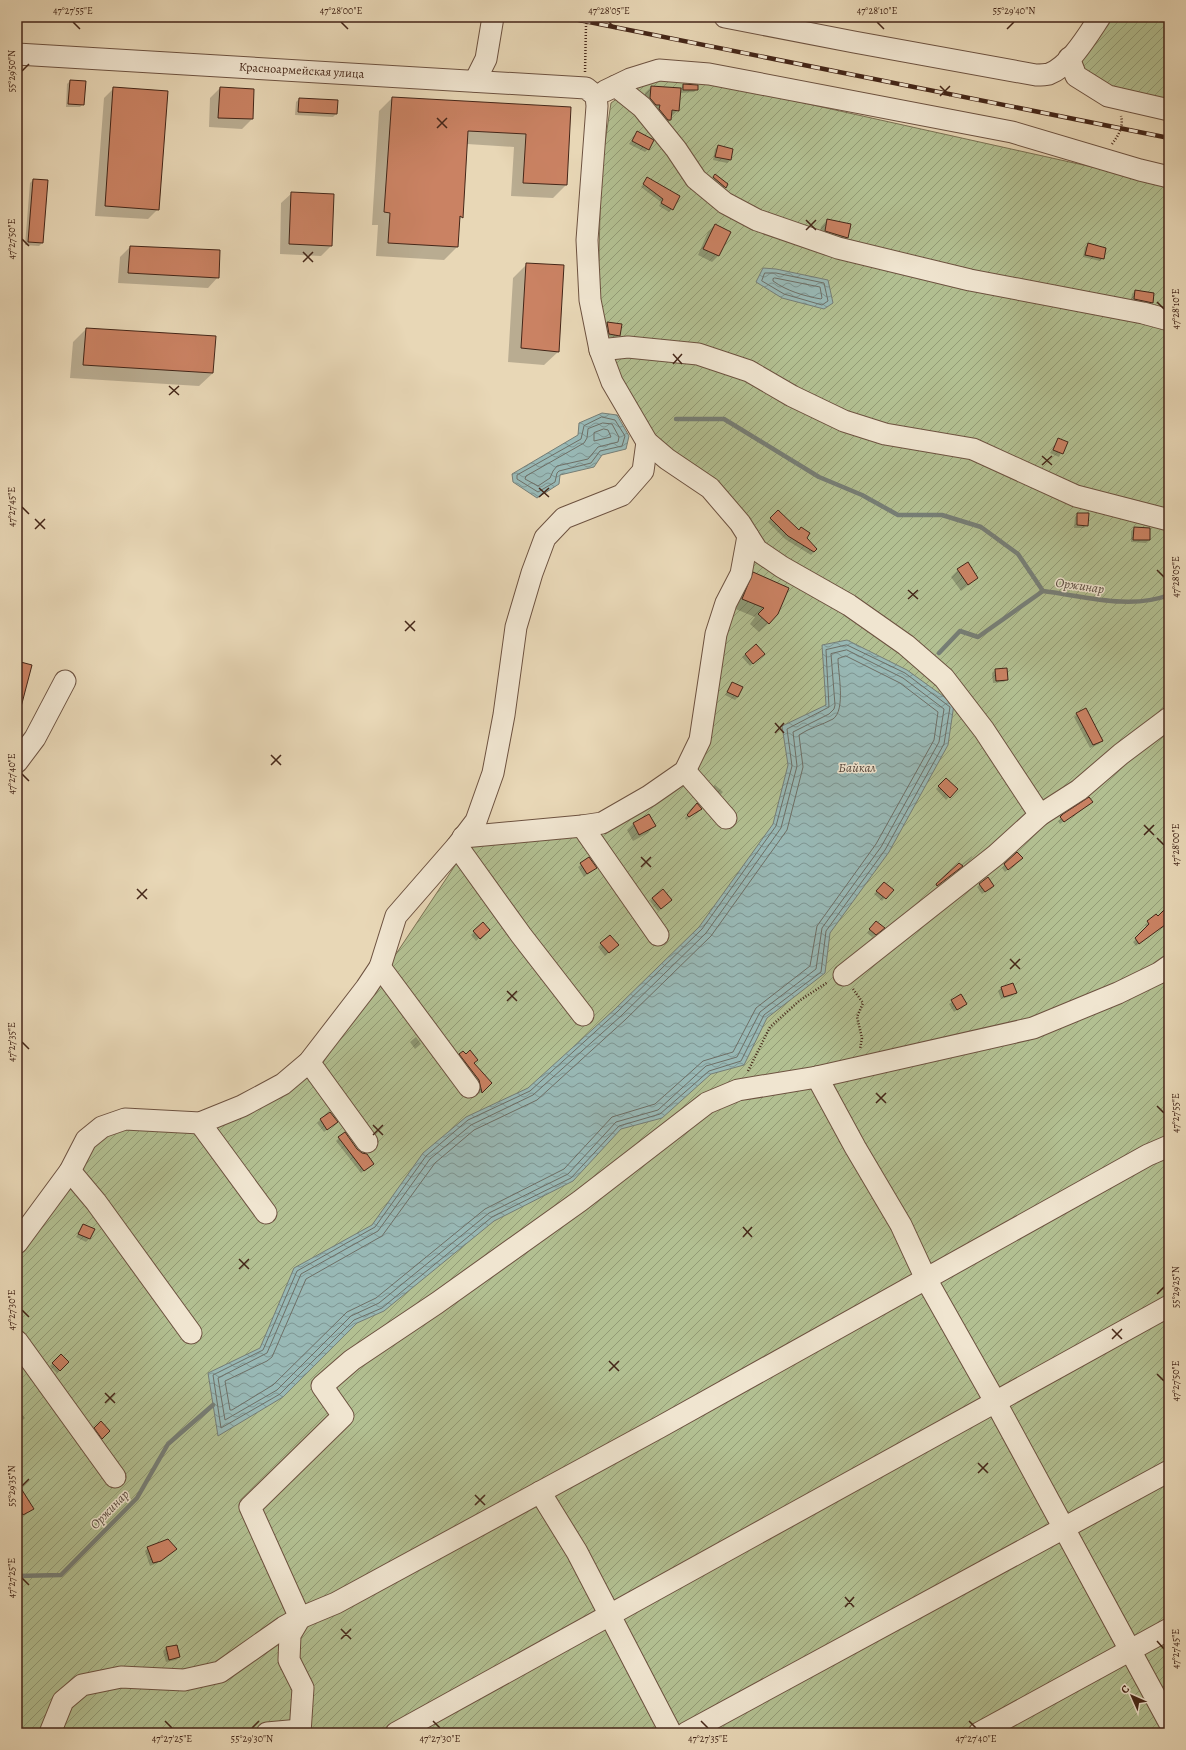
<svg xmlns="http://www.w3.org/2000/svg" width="1186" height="1750" viewBox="0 0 1186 1750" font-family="Alegreya,serif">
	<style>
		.garden { fill: url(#garden-furrows); stroke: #7b7254 }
		.water { fill: url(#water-waves); stroke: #767e76 }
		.shadow { fill: #0003 }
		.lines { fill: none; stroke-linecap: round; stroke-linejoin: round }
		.shore { stroke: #6e6f66; stroke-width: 1 }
		.stream { stroke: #767e76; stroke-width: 4.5 }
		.building { fill: #ca8263; stroke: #442618 }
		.minor-casing { stroke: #6d5240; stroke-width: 23 }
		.path { stroke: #442618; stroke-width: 2.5; stroke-dasharray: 1 2; stroke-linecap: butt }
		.minor { stroke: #f0e5d0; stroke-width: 21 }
		.rail-casing { stroke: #442618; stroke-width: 4.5 }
		.rail { stroke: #f0e5d0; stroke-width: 3; stroke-dasharray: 9; stroke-linecap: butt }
		.ticks { fill: none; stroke: #442618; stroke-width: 1.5 }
		.labels { text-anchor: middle; stroke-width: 3; stroke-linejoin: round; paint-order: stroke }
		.street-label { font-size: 12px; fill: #442618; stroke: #f0e5d0 }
		.water-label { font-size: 13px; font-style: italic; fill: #594a3f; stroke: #f0e5d0 }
		.neatline { fill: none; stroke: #442618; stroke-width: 1.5 }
		.ticks-label { font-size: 10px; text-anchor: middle; fill: #442618 }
	</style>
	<defs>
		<pattern id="garden-furrows" width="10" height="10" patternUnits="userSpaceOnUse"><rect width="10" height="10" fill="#b2bf91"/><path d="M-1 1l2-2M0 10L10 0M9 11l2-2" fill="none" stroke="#929b75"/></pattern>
		<pattern id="water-waves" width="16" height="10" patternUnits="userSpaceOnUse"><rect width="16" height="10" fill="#98b8b5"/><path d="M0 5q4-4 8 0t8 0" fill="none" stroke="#7e9592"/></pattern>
	</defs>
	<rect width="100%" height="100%" fill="#e8d7b6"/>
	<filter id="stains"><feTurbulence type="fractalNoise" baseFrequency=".005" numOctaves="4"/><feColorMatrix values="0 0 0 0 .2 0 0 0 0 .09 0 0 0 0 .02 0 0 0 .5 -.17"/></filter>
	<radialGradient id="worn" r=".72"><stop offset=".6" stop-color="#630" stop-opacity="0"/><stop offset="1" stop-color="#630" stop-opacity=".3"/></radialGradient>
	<!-- garden -->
	<path class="garden" d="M1108,17h61v85l-55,-14 -37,-23z
		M682,76l487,108v1549h-1152v-482l90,-122 99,-1 110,-55 66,-98 88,-132 131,-12 96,-65 22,-128 43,-99 -112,-103 -38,-77 -14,-59 3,-131 10,-66 32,-23z"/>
	<!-- water -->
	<path class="water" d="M763,268l13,1 52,11 5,23 -9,6 -42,-11 -26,-16z
		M602,413l15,2 12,21 -3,13 -24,6 -8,12 -34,8 -1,9 -22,14 -24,-16 -1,-8 66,-39 1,-12z
		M847,640l60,30 47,34 -6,41 -59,107 -59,81 -5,40 -58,45 -23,47 -33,9 -49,44 -41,11 -48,52 -79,40 -110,90 -27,12 -74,74 -65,39 -10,-63 52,-25 34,-80 78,-43 51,-72 43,-36 62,-29 87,-79 84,-82 74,-103 15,-59 -6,-39 44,-21 -4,-60z"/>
	<!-- shadow -->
	<path class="shadow" d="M70,81l13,23 -3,3h-14l1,-23z
		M683,85l14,4 -3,3 -15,1 -1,17 -7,7 -1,3 -6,7 -20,-22 1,-12 6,-6 29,2z
		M114,88l44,121 -10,10 -53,-3 9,-118z
		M220,88l32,31 -10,10 -33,-2 1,-29z
		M392,98l178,10 -4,77 -13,13 -42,-2 3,-49 -47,-3 -5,73 -4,4 -1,26 -13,13 -68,-4 2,-31h-6l7,-114z
		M299,99l37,15 -3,3 -38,-2 1,-13z
		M637,132l11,17 -3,3 -16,-8z
		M718,146l12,14 -3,3 -14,-3 2,-11z
		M715,176l12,8 -5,6 -11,-9z
		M647,179l25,30 -3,3 -10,-6 2,-4 -20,-15z
		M33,180l9,63 -3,3 -14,-1 5,-62z
		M292,193l39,53 -10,10 -41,-2 1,-51z
		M827,220l20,18 -6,6 -22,-7 2,-10z
		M715,226l4,29 -7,7 -14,-7 10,-23z
		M1088,244l15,14 -3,3 -17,-4 2,-10z
		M130,247l89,4 -1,26 -10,11 -90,-5 2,-26z
		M527,264l31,88 -14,13 -36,-3 5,-84z
		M1135,291l17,12 -3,3 -18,-4 1,-8z
		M607,323l14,2 -2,10 -3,3 -10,-2 -2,-10z
		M86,329l127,44 -14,13 -129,-8 3,-36z
		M1058,439l8,4 -7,14 -9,-4z
		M778,512l28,27 8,13 -3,3 -26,-16 -17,-17z
		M1078,514l9,11 -3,3h-10l1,-11z
		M1134,528l15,12 -3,3 -15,-1v-11z
		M958,570l19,8 -16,13 -10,-14z
		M754,574l15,49 -10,9 -9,-8 5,-7 -22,-9 11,-25z
		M756,645l5,12 -11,9 -8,-9z
		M17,662l14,3 -14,52z
		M995,670l12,9 -3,3 -11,1 -1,-10z
		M732,683l6,14 -3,3 -10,-5z
		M1077,714l24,27 -2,3 -9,4 -16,-31z
		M946,779l11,10 -11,11 -10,-11z
		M715,785l8,7 -5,5 -7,-8z
		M1089,798v7l-29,19 -2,-3z
		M697,805l4,4 -15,11 -1,-2z
		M634,823l20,3 -6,7 -15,8 -6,-11z
		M1017,853l1,8 -13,11 -3,-4z
		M972,856v1l-3,3 -35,28 25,-24 2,1z
		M589,859l6,9 -11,9 -6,-10z
		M884,883l8,7 -10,11 -8,-7z
		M980,884l10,5 -8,5 -5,-7z
		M653,898l15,5 -10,8 -8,-10z
		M1169,907v15l-33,24 -3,-4 14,-14 -2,-3 12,-7z
		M483,924l5,6 -12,11 -5,-6z
		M874,925l6,6 -8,6 -5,-4z
		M601,944l13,4 -9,8 -7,-9z
		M1013,984l2,9 -3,3 -11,3 -3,-8 3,-3z
		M961,995l5,9 -12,8 -5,-8z
		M416,1037l5,7 -6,5 -5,-7z
		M462,1052l29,31 -12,11 -3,-11 -19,-26z
		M330,1113l3,12 -9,7 -7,-9z
		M339,1138l31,29 -9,6 -25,-32z
		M83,1225l6,14 -3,3 -10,-5z
		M61,1355l7,7 -11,11 -7,-7z
		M17,1409l8,9 -8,7z
		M101,1423l8,8 -10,10 -7,-10z
		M17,1473l5,9 -5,5z
		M27,1499l5,10 -12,8 -3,-5v-7z
		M148,1548l24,4 -15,11 -7,3 -5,-15z
		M177,1646l2,11 -3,3 -10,2 -3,-11 3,-3z"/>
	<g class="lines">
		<!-- shore -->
		<path class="shore" d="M765,273h11l48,10 4,18 -6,4 -38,-11 -22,-13z
			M775,278l45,9 2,11 -1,1c-17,-3 -34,-8 -48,-18v-2z
			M602,417l13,3 10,16 -3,10 -22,5 -9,12 -32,8 -2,2 -2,9 -17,10 -21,-13v-4l64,-36 3,-13z
			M603,423l9,1 7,13 -1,5 -20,5 -10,12 -31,7 -4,5 -3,7 -12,8 -13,-7 1,-3 58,-33 3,-5 1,-9z
			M604,429l4,1 3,7 -17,4v-8z
			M847,645l58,28 45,34 -6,37 -59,106 -59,81 -5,41 -57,43 -23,46 -32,10 -49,43 -41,12 -48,52 -79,39 -110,91 -28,12 -74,74 -59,34 -8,-53 50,-25 34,-79 78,-44 51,-71 42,-36 62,-29 87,-79 85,-83 74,-103 16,-60 -5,-37 42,-22 -3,-57z
			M847,650l56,28 41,31 -5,33 -58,105 -59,81 -6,41 -56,43 -23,45 -31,9 -48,44 -42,12 -48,52 -79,39 -110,90 -28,13 -74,74 -52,30 -7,-42 49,-25 34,-79 77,-43 52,-72 41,-34 62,-30 88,-79 85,-83 75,-105 16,-62 -4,-34 36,-18 5,-5 1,-4 -4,-51z
			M846,656l54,27 38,29 -4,28 -58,104 -59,82 -7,40 -54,42 -23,44 -30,9 -48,43 -43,13 -48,52 -79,40 -109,89 -29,14 -74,73 -41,25h-2l-5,-29 42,-20 5,-4 34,-78 76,-43 53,-73 39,-33 63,-30 88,-80 86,-84 76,-106 16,-63 -4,-32c10,-7 23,-10 34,-16 13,-9 5,-46 5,-60z"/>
		<!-- stream -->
		<path class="stream" d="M676,419h48l95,58 43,18 36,20h44l39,12 37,27 25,37
			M939,653l21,-22 18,6 65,-46c40,5 87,19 126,4
			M17,1576l44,-1 76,-77 31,-54 45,-39"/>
	</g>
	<!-- building -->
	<path class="building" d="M70,80l16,1 -2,24 -16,-1z
		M683,84l15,1v5h-15z
		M651,86l30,2 -2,23 -7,-1 -1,10h-3l-9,-11 1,-4h-4l-6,-7z
		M113,87l55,4 -9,119 -54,-4z
		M220,87l34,2 -1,30 -35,-1z
		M392,97l179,10 -4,78 -44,-2 3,-49 -58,-3 -5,87 -3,-2 -2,31 -70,-4 2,-30 -6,-1z
		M299,98l39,2 -1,14 -39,-2z
		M637,131l17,9 -5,10 -17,-9z
		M718,145l15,4 -2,11 -16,-3z
		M715,174l13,10 -2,4 -13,-11z
		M647,177l33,19 -7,14 -12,-7 2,-4 -20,-15z
		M33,179l15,1 -5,63 -15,-1z
		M291,192l43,2 -2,52 -43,-2z
		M827,219l24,5 -3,14 -23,-7z
		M715,224l16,8 -12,24 -16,-7z
		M1088,243l18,5 -2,11 -19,-4z
		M130,246l90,4 -1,28 -91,-5z
		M526,263l38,2 -5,87 -38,-4z
		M1135,290l19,3 -1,10 -19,-4z
		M607,322l15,2 -2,12 -11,-2z
		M86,328l130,8 -3,37 -130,-8z
		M1058,438l10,4 -5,12 -10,-4z
		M778,510l21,20 2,-3 9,6 -3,5 10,11 -3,3 -26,-16 -18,-18z
		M1077,513h12l-1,13 -11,-1z
		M1134,527l16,1v12h-17z
		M968,562l10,16 -10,7 -11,-16z
		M753,572l36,16 -11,26 -9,10 -11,-10 6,-6 -22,-9z
		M756,644l9,10 -12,10 -8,-10z
		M17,661l15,4 -11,42h-4z
		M1007,668l1,12 -12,1 -1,-12z
		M732,682l11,5 -5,10 -11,-5z
		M1086,708l17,33 -10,4 -17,-32z
		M946,778l12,11 -8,9 -12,-12z
		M1089,797l4,5 -29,20 -4,-5 3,-3z
		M697,803l5,6 -13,8 -2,-2z
		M649,814l7,12 -17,9 -6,-12z
		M1017,852l6,6 -15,12 -4,-6z
		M589,857l8,11 -10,6 -7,-11z
		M959,863l4,3 -26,20 -1,-2z
		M988,877l6,9 -9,6 -6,-8z
		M884,882l10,8 -8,9 -10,-8z
		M663,889l9,11 -11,9 -9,-11z
		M1169,905v17l-30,22 -4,-6 14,-14 -2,-3 9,-7 2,2z
		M876,921l9,7 -9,7 -7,-6z
		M483,922l7,8 -10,9 -7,-8z
		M610,935l9,10 -10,8 -9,-10z
		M1013,983l4,10 -13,4 -3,-10z
		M961,994l6,10 -10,6 -6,-10z
		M470,1050l8,10 -4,3 18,20 -10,10 -3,-13 -20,-26 4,-3 3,3z
		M330,1112l8,10 -11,8 -7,-11z
		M345,1132l12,17 5,4 5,1 7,10 -10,7 -26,-34z
		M83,1224l12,5 -5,10 -12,-5z
		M61,1354l8,8 -9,9 -8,-8z
		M101,1421l9,10 -8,8 -8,-11z
		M17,1482l17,27 -11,6 -6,-11z
		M168,1539l9,10 -16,12 -8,2 -6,-16z
		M177,1645l3,12 -11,3 -3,-13z"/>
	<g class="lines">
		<defs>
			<g id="minor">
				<path d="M725,17l129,25 182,33c4,0 9,0 13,-1 21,-8 39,-39 51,-57"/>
				<path id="s1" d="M17,54c190,11 380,21 569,34l10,8 1,10 -10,134 3,60 10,50 12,32 35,60 20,17 43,29 30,35 17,27 25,17 67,38 57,40 38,33 40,52 56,85"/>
				<path d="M1069,58l7,18 32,20 61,14"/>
				<path d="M475,81l11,-22 7,-42"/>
				<path d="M616,86l26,21 34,42 20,30 29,24 32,17 81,28 132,32 173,33 26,7"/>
				<path d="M605,91l25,-12 29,-9 50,4 303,58 128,38 29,7"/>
				<path d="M600,350l28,-3 70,7 51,17 43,25 52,25 41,13 88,15 103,47 93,24"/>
				<path d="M17,762l18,-24 30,-57"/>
				<path d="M685,771l41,47"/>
				<path d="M582,826l76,109"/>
				<path d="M463,837l119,-11 20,-3 47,-27 36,-25 15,-31 16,-106 10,-31 15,-29 7,-38"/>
				<path d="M457,846l64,89 62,80"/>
				<path d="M380,967l89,120"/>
				<path d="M844,975l152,-120 44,-40 39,-25 42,-36 48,-36"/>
				<path d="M309,1062l58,80"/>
				<path d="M817,1077l38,70 46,78 25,54 70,124 173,319"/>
				<path d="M200,1123l66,90"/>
				<path d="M70,1171l26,31 95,131"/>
				<path d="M17,1243l53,-72 16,-31 16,-13 23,-8 75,4 42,-17 41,-22 26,-22 57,-74 14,-21 16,-51 61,-70 19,-25 17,-48 11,-58 12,-88 16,-54 13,-35 19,-20 58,-23 21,-24 4,-29"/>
				<path d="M17,1341l98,136"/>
				<path d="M540,1492l37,60 94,181"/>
				<path d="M50,1733l13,-32 19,-16 39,-8 63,3 36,-8 64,-45 16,-9 36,-15 324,-176 488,-272 21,-9"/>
				<path d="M267,1733l33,-3"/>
				<path d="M300,1733l3,-45 -14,-28 1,-25 10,-17 -50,-111 93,-91 -21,-30 30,-26 85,-57 143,-102 127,-98 31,-13 79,-13 216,-49 85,-35 41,-20 10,-7"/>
				<path d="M396,1733l773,-427"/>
				<path d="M686,1733l483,-262"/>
				<path d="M979,1733l190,-104"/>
			</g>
		</defs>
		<!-- minor casing -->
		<use href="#minor" class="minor-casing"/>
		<!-- path -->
		<path class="path" d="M585,72l1,-47 3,-8
			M1112,144c6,-8 12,-17 9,-28
			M853,989l10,14 -6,14 5,21 -2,11
			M748,1071l22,-44 29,-26 29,-19"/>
		<!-- minor -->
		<use href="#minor" class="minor"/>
		<defs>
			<path id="rail" d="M564,17l605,121"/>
		</defs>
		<!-- rail casing -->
		<use href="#rail" class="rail-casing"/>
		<!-- rail -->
		<use href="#rail" class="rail"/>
	</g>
	<!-- ticks -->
	<path class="ticks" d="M73,22l7,7M341,22l7,7M609,22l7,7M877,22l7,7M1007,29l7,-7M22,71l7,-7M940,86l10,10M940,96l10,-10M437,118l10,10M437,128l10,-10M806,220l10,10M806,230l10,-10M22,239l7,7M303,252l10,10M303,262l10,-10M1157,302l7,7M673,354l9,10M673,364l9,-10M169,386l10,9M169,395l10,-9M1042,456l10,9M1042,465l10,-9M539,488l10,9M539,497l10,-9M22,507l7,7M35,519l10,10M35,529l10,-10M1157,570l7,7M908,590l10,9M908,599l10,-9M405,621l10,10M405,631l10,-10M775,723l9,10M775,733l9,-10M271,755l10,10M271,765l10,-10M22,774l7,7M1144,825l10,10M1144,835l10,-10M1157,838l7,7M641,857l10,10M641,867l10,-10M137,889l10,10M137,899l10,-10M1010,959l10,10M1010,969l10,-10M507,991l10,10M507,1001l10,-10M22,1042l7,7M876,1093l10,10M876,1103l10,-10M1157,1106l7,7M373,1125l10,10M373,1135l10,-10M743,1227l9,10M743,1237l9,-10M239,1259l10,10M239,1269l10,-10M1157,1294l7,-7M22,1310l7,7M1112,1329l10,10M1112,1339l10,-10M609,1361l10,10M609,1371l10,-10M1157,1374l7,7M105,1393l10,10M105,1403l10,-10M978,1463l10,10M978,1473l10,-10M22,1486l7,-7M475,1495l10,10M475,1505l10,-10M22,1578l7,7M845,1597l9,10M845,1607l9,-10M341,1629l10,10M341,1639l10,-10M1157,1641l7,8M165,1721l7,7M433,1721l7,7M701,1721l7,7M969,1721l7,7M252,1728l7,-7"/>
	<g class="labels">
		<!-- street labels -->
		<g class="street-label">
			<text dy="4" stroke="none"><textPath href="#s1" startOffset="285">Красноармейская улица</textPath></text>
		</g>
		<!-- water labels -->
		<g class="water-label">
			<text transform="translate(1080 585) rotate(8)" y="5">Оржинар</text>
			<text x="857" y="772">Байкал</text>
			<text transform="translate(109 1509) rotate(-46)" y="5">Оржинар</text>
		</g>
	</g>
	<!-- margin -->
	<rect width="1186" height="1750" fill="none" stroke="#e8d7b6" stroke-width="44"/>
	<!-- north arrow -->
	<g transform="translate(1132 1696) rotate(315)" stroke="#f0e5d0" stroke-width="3" paint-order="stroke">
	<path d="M0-3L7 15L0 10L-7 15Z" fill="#442618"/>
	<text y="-6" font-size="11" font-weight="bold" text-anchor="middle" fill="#442618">С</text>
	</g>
	<rect x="22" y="22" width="1142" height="1706" class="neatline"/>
	<g class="ticks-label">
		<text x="73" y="14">47°27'55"E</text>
		<text x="341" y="14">47°28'00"E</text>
		<text x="609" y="14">47°28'05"E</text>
		<text x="877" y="14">47°28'10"E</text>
		<text x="1014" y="14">55°29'40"N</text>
		<text transform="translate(11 71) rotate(-90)" y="4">55°29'50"N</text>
		<text transform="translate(11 239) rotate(-90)" y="4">47°27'50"E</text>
		<text transform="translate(1175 309) rotate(-90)" y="4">47°28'10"E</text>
		<text transform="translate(11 507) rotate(-90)" y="4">47°27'45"E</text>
		<text transform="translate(1175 577) rotate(-90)" y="4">47°28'05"E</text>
		<text transform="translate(11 774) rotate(-90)" y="4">47°27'40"E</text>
		<text transform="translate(1175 845) rotate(-90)" y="4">47°28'00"E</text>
		<text transform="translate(11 1042) rotate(-90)" y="4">47°27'35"E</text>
		<text transform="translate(1175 1113) rotate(-90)" y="4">47°27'55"E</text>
		<text transform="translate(1175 1287) rotate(-90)" y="4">55°29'25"N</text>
		<text transform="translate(11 1310) rotate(-90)" y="4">47°27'30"E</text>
		<text transform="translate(1175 1381) rotate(-90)" y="4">47°27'50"E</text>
		<text transform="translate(11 1486) rotate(-90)" y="4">55°29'35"N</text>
		<text transform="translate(11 1578) rotate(-90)" y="4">47°27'25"E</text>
		<text transform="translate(1175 1649) rotate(-90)" y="4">47°27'45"E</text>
		<text x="172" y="1742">47°27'25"E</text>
		<text x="252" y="1742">55°29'30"N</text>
		<text x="440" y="1742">47°27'30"E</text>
		<text x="708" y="1742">47°27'35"E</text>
		<text x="976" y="1742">47°27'40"E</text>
	</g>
	<rect width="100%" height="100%" filter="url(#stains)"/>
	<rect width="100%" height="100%" fill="url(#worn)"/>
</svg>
